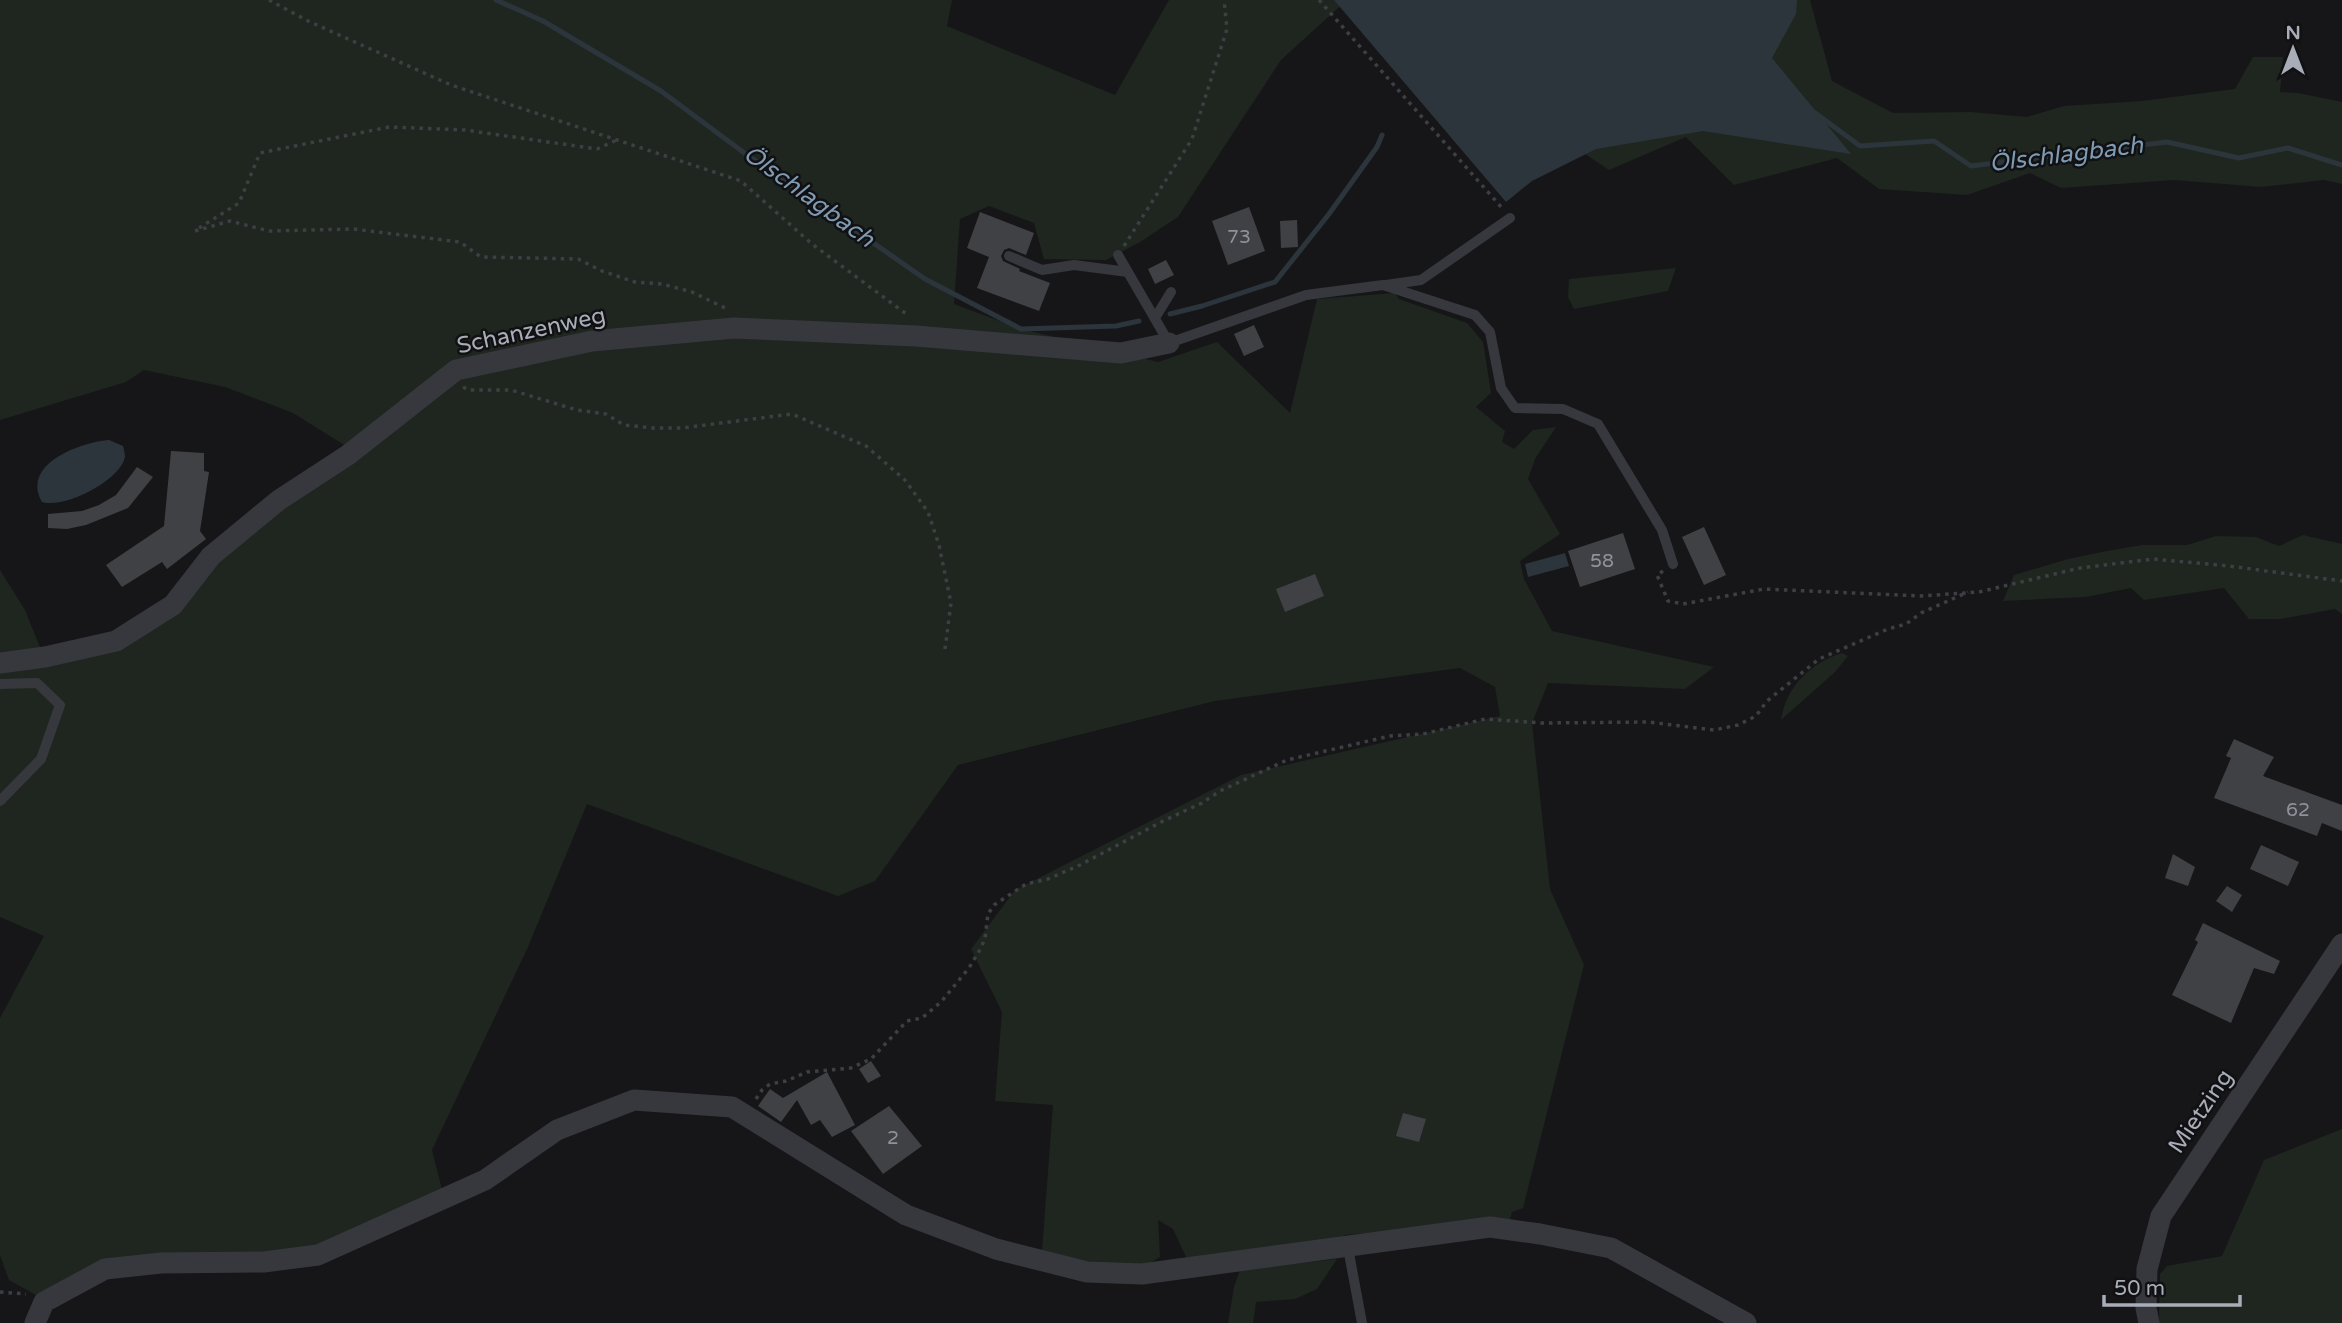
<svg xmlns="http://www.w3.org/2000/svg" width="2342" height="1323" viewBox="0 0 2342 1323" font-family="'Varela Round',sans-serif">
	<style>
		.green { fill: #1e261f }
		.water { fill: #2c353c }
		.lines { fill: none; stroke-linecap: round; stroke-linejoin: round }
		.stream { stroke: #2c353c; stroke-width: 5 }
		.building { fill: #404145 }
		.path { stroke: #3d3f44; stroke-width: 3.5; stroke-dasharray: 3.5 5; stroke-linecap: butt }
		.service { stroke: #37383d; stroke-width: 10 }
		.minor { stroke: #37383d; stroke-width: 21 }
		.labels { text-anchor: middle; stroke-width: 5; stroke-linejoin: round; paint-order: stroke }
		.number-label { font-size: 19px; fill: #8e929b }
		.street-label { font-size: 23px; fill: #a8adb8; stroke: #111113 }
		.water-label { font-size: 24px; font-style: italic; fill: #7f9bb3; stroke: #111113 }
	</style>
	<rect width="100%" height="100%" fill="#161618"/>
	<!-- green -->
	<path class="green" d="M0,0h952l-5,26 168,69 54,-95h178l-66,60 -103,157 -38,25 -34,18 -62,-1 -10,-36 -45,-17 -29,13 -6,85 67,25 137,33 59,-20 73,71 27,-114 78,-6 4,6 68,24 16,19 8,51 -15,14 29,24 -3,11 12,7 19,-19 23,-3 -21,32 -7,20 32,55 -40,27 4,18 28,52 162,36 -29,22 -137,-6 -16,40 18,166 34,76 -61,243 -11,4 -2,8 -165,15 -7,6 -151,18 -14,-30 -15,-9 2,37 -15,9 -55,-3 -48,-12 11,-146 -58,-4 7,-89 -31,-63 44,-59 226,-115 259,-59 -5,-29 -35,-19 -245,33 -257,64 -83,116 -37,15 -251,-92 -59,143 -96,203 13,51 -127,55 -215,12 -58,32 -36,-20 -9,-25v-237l44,-82 -44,-19v-347l25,40 17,42 72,-6 100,-88 135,-110 -56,-35 -68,-26 -81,-17 -18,12 -126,38z
		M1660,0h150l22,81 61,32 78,-1 56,5 37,-11 78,-5 93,-12 18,-32h30l-3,35 18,1 44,9v82l-18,-4 -63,7 -87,-7 -113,8 -31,-15 -63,22 -88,-6 -42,-31 -103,27 -48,-48 -77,33 -30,-20z
		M1676,268l-8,23 -94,18 -6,-12 1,-18z
		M2303,535l39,9v70l-7,-5 -55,10h-31l-25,-31 -80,12 -13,-12 -45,9 -83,4 11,-26 54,-16 39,-8 35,-6h45l29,-9 40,1 23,9z
		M1842,653l6,3 -13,16 -54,48c5,-33 29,-57 61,-67z
		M2342,1129v194h-183l1,-49 7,-8 55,-10 42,-96z
		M1337,1259l-20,30 -22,10 -39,3 -3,21h-25l6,-36 6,-17z"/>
	<!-- water -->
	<path class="water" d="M1334,0h463l-1,14 -24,44 79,96 -148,-23 -107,18 -64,32 -26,21z
		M109,440l14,6c1,3 2,9 2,11 -5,24 -61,52 -83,45 -22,-38 39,-60 67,-62z
		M1565,553l4,13 -41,11 -3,-13z"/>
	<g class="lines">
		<!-- stream -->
		<path class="stream" d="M496,0l47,21 118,70 82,61 182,127 96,50 95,-3 23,-5
			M1814,112l46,34 74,-5 37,25 196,-24 72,16 49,-10 54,17
			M1170,314l32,-8 73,-24 54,-68 48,-67 5,-12"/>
	</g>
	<!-- building -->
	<path class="building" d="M1249,207l16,44 -37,14 -16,-44z
		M980,212l54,21 -8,22 -17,-7 -5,2 -3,6 2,5 17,8 -1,2 31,12 -11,28 -62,-23 12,-31 -22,-9z
		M1297,220l1,27 -17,1 -1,-27z
		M1166,260l8,15 -19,9 -7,-15z
		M1254,325l10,22 -20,9 -10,-22z
		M171,451l33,2v18l5,1 -9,59 6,8 -39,30 -5,-7 -40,25 -16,-22 58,-39z
		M137,467l16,10 -25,31 -42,17 -19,4 -19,-1v-14l34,-3 17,-6 17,-10z
		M1704,527l22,48 -22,10 -22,-48z
		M1623,533l12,36 -55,18 -12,-36z
		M1315,574l9,22 -39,16 -9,-23z
		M2234,739l40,18 -11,19 79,29v26l-20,-8 -5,13 -103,-38 17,-40 -5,-2z
		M2261,845l38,17 -11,24 -38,-17z
		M2173,854l22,13 -7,19 -23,-8z
		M2227,886l15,9 -10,17 -16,-11z
		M2203,923l77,38 -6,13 -20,-6 -23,55 -59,-28 26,-53 -3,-2z
		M871,1061l10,15 -13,7 -9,-14z
		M827,1072l28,53 -23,12 -12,-17 -9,5 -14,-25 -16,22 -23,-16 12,-17 13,9z
		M889,1106l33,40 -39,28 -32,-43z
		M1403,1113l23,6 -7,23 -23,-6z"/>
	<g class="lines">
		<!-- path -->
		<path class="path" d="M269,0l39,21 143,64 290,96 71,63 97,72
			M1319,0l183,208
			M199,228l40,-25 21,-50 129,-26 76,3 132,19 20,-9
			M195,231l35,-10 39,10 84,-2 107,13 21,15 97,2 24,12 33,11 27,2 30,8 35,17
			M1124,246l68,-107 35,-110 -3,-29
			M463,387l6,3h42l66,20 29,4 18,11 29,3h29l110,-14 74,32 39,34 23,32 11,33 12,58 -6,46
			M1663,571l-6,4 11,26 15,3 81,-15 157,7 58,-4 101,-24 73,-9 76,7 113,15
			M756,1099l6,-9 8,-6 16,-3 21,-9 44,-4 20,-9 36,-38 15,-3 19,-16 28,-34 12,-20 4,-10 3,-24 6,-9 32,-21 22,-5 32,-14 85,-45 37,-17 18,-12 67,-31 103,-24 33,-2 62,-15 57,4 106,-1 66,8 24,-5 18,-9 11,-15 52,-42 69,-30 18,-5 15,-11 47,-21
			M0,1292l26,2"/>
		<!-- service -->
		<path class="service" d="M1118,255l51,88 137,-48 77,-10 92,30 15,17 11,56 14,20 48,1 35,15 64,106 11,34
			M1009,256l33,14 32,-5 54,7
			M1386,285l35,-5 89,-62
			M1155,318l16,-26
			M0,684l37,-1 23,22 -19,54 -41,42
			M1348,1248l14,75"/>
		<!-- minor -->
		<path class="minor" d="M0,663l45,-6 71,-16 57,-36 38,-49 40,-33 28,-23 69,-45 108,-85 136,-29 142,-13 182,8 205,17 48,-10
			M35,1323l9,-21 61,-33 56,-6 103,-1 54,-7 167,-75 72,-50 77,-30 98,7 174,108 90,34 91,23 55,2 348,-47 50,7 71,14 135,75
			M2149,1323l-3,-15 1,-39 14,-53 181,-272"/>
	</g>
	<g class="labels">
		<!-- number labels -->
		<g class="number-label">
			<text x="1239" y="243">73</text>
			<text x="1602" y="567">58</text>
			<text x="2298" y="816">62</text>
			<text x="893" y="1144">2</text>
		</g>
		<!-- street labels -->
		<g class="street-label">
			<text transform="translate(531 330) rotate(-12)" y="8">Schanzenweg</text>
			<text transform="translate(2200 1111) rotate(-56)" y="8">Mietzing</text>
		</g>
		<!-- water labels -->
		<g class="water-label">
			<text transform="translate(2066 154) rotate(-7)" y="8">Ölschlagbach</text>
			<text transform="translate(809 196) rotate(36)" y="8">Ölschlagbach</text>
		</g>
	</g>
	<!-- north arrow -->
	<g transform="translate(2293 49)" stroke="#111113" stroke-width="5" paint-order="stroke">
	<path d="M0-5L12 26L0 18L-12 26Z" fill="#a8adb8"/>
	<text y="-10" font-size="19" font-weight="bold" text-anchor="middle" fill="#a8adb8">N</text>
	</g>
	<!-- scale -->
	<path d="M2104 1295v10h136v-10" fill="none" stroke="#a8adb8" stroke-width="3.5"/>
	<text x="2114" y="1295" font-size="21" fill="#a8adb8" stroke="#111113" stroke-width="5" paint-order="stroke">50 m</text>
</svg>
